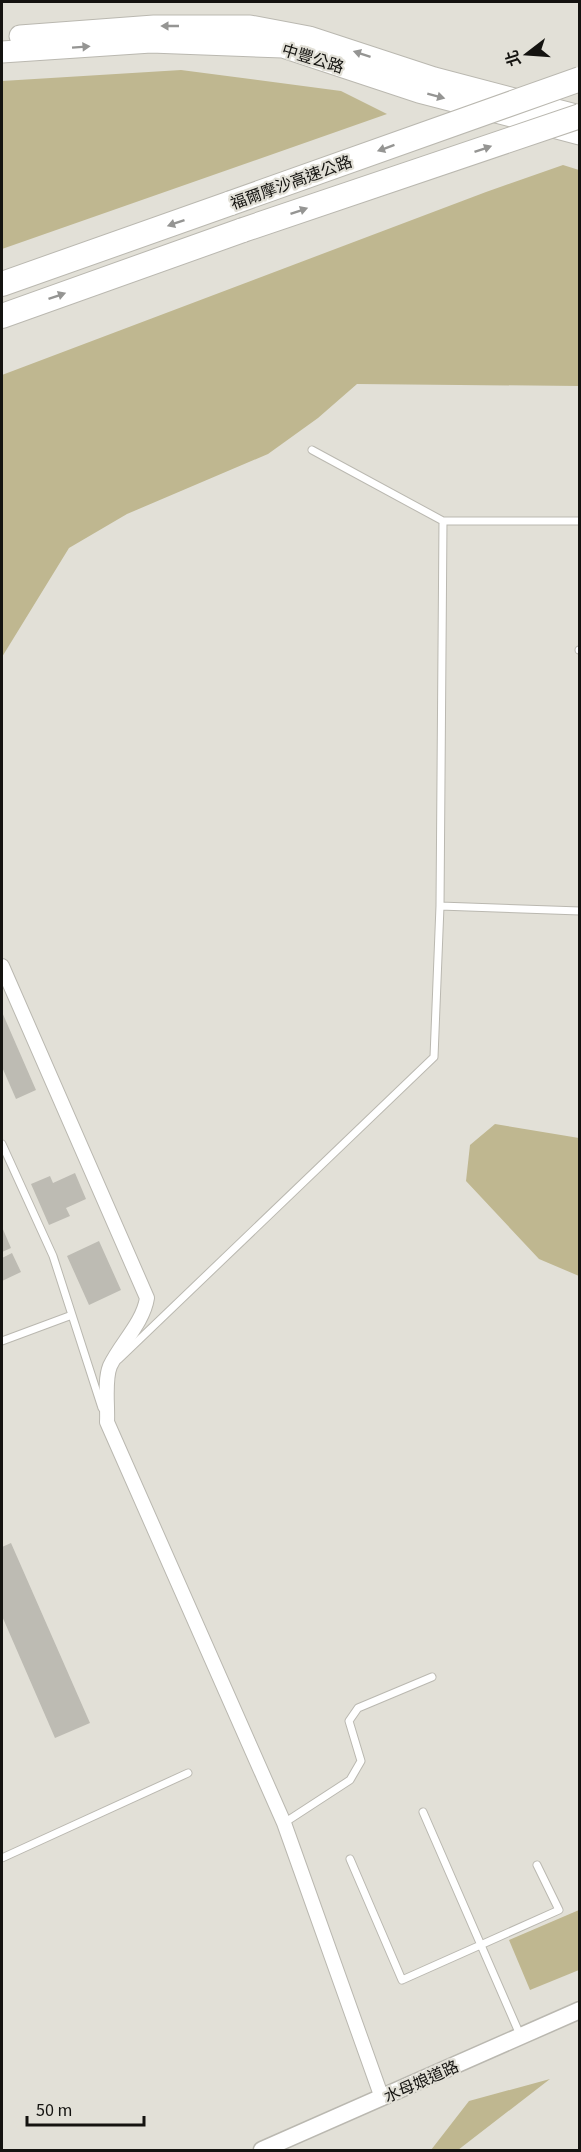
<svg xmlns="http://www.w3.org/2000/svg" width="581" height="2152" viewBox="0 0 581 2152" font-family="'Source Sans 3','Noto Sans TC',sans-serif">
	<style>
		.green { fill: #bfb790 }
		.building { fill: #bdbbb3 }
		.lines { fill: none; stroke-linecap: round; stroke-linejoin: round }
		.service-casing { stroke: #bab8b0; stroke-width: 9 }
		.minor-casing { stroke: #bab8b0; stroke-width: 16 }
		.tertiary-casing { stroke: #bab8b0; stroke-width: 19 }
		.primary-casing { stroke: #bab8b0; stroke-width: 23 }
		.motorway-casing { stroke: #bab8b0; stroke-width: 26 }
		.service { stroke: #fff; stroke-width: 7 }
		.minor { stroke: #fff; stroke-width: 14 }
		.tertiary { stroke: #fff; stroke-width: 16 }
		.primary { stroke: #fff; stroke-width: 21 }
		.motorway { stroke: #fff; stroke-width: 24 }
		.motorway-bridge-casing { stroke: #bab8b0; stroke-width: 26; stroke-linecap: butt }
		.motorway-bridge { stroke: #fff; stroke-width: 24 }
		.oneway { fill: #959593 }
		.labels { text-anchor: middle; stroke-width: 4.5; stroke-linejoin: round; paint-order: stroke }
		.street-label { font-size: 16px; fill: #141310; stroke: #e2e0d7 }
	</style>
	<rect width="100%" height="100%" fill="#e2e0d7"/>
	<!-- green -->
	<path class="green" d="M181,70l160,21 46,23 -385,135v-168z
		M563,165l16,5v216l-222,-2 -39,34 -50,36 -141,60 -58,34 -67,109v-282l484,-183z
		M495,1124l84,14v138l-40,-17 -73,-78 4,-36z
		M579,1910v60l-49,20 -21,-50z
		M550,2079l-92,71h-27l38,-49z"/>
	<!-- building -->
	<path class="building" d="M2,1012l34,78 -20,9 -14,-32z
		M75,1173l11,26 -20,9 4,8 -21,9 -18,-41 19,-8 3,7z
		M2,1227l9,21 -9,4z
		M99,1241l22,49 -32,15 -22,-49z
		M12,1253l9,19 -19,9v-23z
		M11,1543l79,180 -35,15 -53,-122v-69z"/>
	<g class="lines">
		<defs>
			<path id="service" d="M443,521h137
				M579,650h1
				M440,906l140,5
				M2,1144l51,112 49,152
				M2,1341l70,-26
				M119,1359l315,-302 6,-151 3,-385 -131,-71
				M423,1812l98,225
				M284,1823l66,-43 11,-19 -12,-40 9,-13 74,-31
				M2,1858l186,-85
				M350,1859l52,121 157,-70 -22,-45"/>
			<path id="minor" d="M2,966l145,332c-4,25 -26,45 -37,68 -6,15 -2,40 -3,56l177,401 98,275"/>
			<path id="tertiary" d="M262,2150l318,-140"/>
			<path id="primary" d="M20,36l134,-10h96l59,11 125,41 146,38
				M2,52l149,-10 132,5 136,45 161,42"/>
			<path id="motorway" d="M2,284l229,-81
				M2,316l241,-86"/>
		</defs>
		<!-- service casing -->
		<use href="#service" class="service-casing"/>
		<!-- minor casing -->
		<use href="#minor" class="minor-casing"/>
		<!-- tertiary casing -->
		<use href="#tertiary" class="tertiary-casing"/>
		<!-- primary casing -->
		<use href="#primary" class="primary-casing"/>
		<!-- motorway casing -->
		<use href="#motorway" class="motorway-casing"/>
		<!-- service -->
		<use href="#service" class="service"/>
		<!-- minor -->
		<use href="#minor" class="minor"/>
		<!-- tertiary -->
		<use href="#tertiary" class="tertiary"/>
		<!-- primary -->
		<use href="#primary" class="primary"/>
		<!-- motorway -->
		<use href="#motorway" class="motorway"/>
		<defs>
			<path id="motorway-bridge" d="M231,203l349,-124
				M243,230l337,-114"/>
		</defs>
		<!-- motorway-bridge casing -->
		<use href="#motorway-bridge" class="motorway-bridge-casing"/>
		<!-- motorway-bridge -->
		<use href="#motorway-bridge" class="motorway-bridge"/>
	</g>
	<!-- one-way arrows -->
	<defs><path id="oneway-solid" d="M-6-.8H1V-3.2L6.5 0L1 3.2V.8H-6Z" transform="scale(1.5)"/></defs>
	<g class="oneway">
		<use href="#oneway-solid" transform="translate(170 26) rotate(-180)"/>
		<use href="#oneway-solid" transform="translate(81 47) rotate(-4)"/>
		<use href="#oneway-solid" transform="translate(362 54) rotate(-162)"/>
		<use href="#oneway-solid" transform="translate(436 96) rotate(15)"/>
		<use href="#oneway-solid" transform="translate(386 148) rotate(160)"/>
		<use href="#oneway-solid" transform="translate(483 149) rotate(-19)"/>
		<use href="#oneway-solid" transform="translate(299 211) rotate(-19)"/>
		<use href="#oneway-solid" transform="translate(176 223) rotate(161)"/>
		<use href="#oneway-solid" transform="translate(57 296) rotate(-19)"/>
	</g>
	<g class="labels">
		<!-- street labels -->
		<g class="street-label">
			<text transform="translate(313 58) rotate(17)" y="6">中豐公路</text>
			<text transform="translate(291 182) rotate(-20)" y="6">福爾摩沙高速公路</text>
			<text transform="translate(421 2081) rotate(-24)" y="6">水母娘道路</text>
		</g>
	</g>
	<!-- border -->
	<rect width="581" height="2152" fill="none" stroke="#141310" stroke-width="6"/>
	<!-- north arrow -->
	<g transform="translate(527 54) rotate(253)" stroke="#e2e0d7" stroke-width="4.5" paint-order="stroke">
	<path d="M0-4.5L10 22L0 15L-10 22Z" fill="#141310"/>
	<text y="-9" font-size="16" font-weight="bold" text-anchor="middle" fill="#141310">北</text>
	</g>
	<!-- scale -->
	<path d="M27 2116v9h117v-9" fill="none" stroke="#141310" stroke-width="3"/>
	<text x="36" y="2116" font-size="18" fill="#141310" stroke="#e2e0d7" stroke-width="4.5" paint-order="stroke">50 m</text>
</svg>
